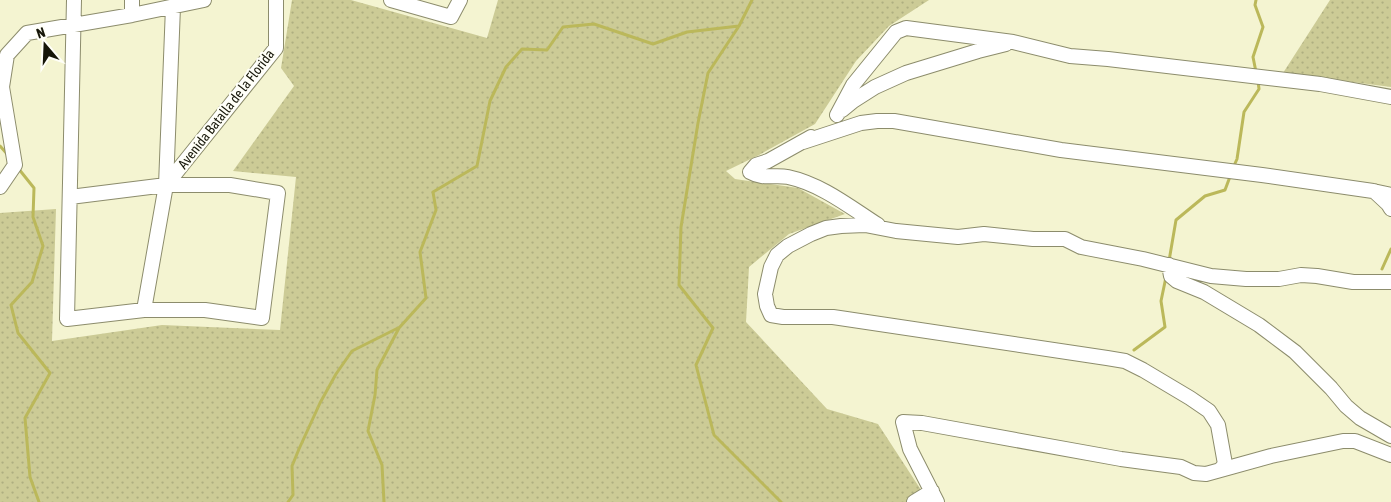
<svg xmlns="http://www.w3.org/2000/svg" width="1391" height="502" viewBox="0 0 1391 502" font-family="'Asap Condensed',sans-serif">
	<style>
		.grass { fill: url(#grass-dots) }
		.lines { fill: none; stroke-linecap: round; stroke-linejoin: round }
		.stream { stroke: #bbb85a; stroke-width: 3 }
		.minor-casing { stroke: #8c8c6c; stroke-width: 16 }
		.minor { stroke: #fff; stroke-width: 14 }
		.labels { text-anchor: middle; stroke-width: 4; stroke-linejoin: round; paint-order: stroke }
		.street-label { font-size: 14px; fill: #161609; stroke: #fffff8 }
	</style>
	<defs>
		<pattern id="grass-dots" width="8" height="8" patternUnits="userSpaceOnUse" patternTransform="scale(1.25)"><rect width="8" height="8" fill="#cccb96"/><path d="M2 2h.1M6 6h.1" fill="none" stroke="#aeae80" stroke-width="1.8" stroke-linecap="round"/></pattern>
	</defs>
	<rect width="100%" height="100%" fill="#f4f4d1"/>
	<!-- grass -->
	<path class="grass" d="M292,0h59l136,38 11,-38h431l-40,26 -33,35 -41,63 -56,31 -33,16 9,8 63,9 47,26 -56,20 -40,33 -3,55 81,87 51,15 45,69 -14,9h-909v-289l56,-4 -4,132 110,-16 118,5 16,-153 -63,-6 61,-85 -13,-18z
		M1330,0h61v87l-108,-14z"/>
	<g class="lines">
		<!-- stream -->
		<path class="stream" d="M752,0l-13,26 -31,47 -10,50 -17,104 -2,58 34,43 -17,37 18,70 67,67
			M1256,0l-1,5 8,22 -10,30 3,15
			M0,146l8,9
			M18,168l16,20 -1,29 10,29 -11,36 -21,23 7,28 32,40 -25,45 5,59 9,25
			M1233,168l4,-9 7,-47 15,-23 -1,-8
			M1169,261l7,-41 29,-24 20,-6 6,-16
			M1382,269l9,-20
			M1134,350l31,-23 -4,-26 5,-24
			M288,502l5,-7 -1,-29 7,-17 21,-46 16,-29 16,-23 46,-23
			M384,502l-2,-37 -14,-34 7,-36 2,-25 22,-42 27,-30 -6,-46 16,-42 -3,-18 44,-26 13,-65 16,-34 16,-18 25,1 16,-23 31,-3 59,20 34,-12 52,-6"/>
		<defs>
			<path id="minor" d="M132,0v15
				M391,0l60,17 9,-17
				M842,110l11,-9 22,-14 31,-14 72,-22 28,-7
				M837,115l16,-30 43,-53 10,-4 107,14 57,14 38,3 212,25 71,13
				M811,137l-43,24 -12,4 -6,7c14,8 24,2 38,5 33,7 62,30 90,48
				M803,142l58,-19 16,-2h17l167,29 201,25 111,16 18,4
				M166,185l110,-137v-48
				M0,187l15,-22 -13,-78 5,-32 20,-22 105,-18 72,-15
				M1374,191l14,13 3,5
				M70,197l96,-12h64l48,8 -16,125 -57,-8h-61l-77,9 7,-319
				M1169,265l2,11 6,5 27,11 55,33 36,27 36,36 15,18 14,12 31,18
				M144,310l22,-125 7,-178
				M1220,470l5,-6 -7,-39 -9,-14 -19,-13 -47,-28 -18,-9 -18,-3 -274,-41h-50l-12,-2 -4,-9 -2,-12 6,-27 6,-12 11,-9 23,-12 15,-6 15,-2 24,-1 31,6 62,6 26,-3 49,5h32l16,8 62,12 68,17 35,3h33l22,-4 16,1 36,6h38
				M914,502l18,-11
				M937,502l-27,-53 -7,-27 19,1 199,36 60,8 13,6 12,1 65,-18 72,-15h12l36,14"/>
		</defs>
		<!-- minor casing -->
		<use href="#minor" class="minor-casing"/>
		<!-- minor -->
		<use href="#minor" class="minor"/>
	</g>
	<g class="labels">
		<!-- street labels -->
		<g class="street-label">
			<text transform="translate(226 109) rotate(-52)" y="5">Avenida Batalla de la Florida</text>
		</g>
	</g>
	<!-- north arrow -->
	<g transform="translate(45 45) rotate(341)" stroke="#fffff8" stroke-width="4" paint-order="stroke">
	<path d="M0-4L9 19L0 12L-9 19Z" fill="#161609"/>
	<text y="-8" font-size="14" font-weight="bold" text-anchor="middle" fill="#161609">N</text>
	</g>
</svg>
